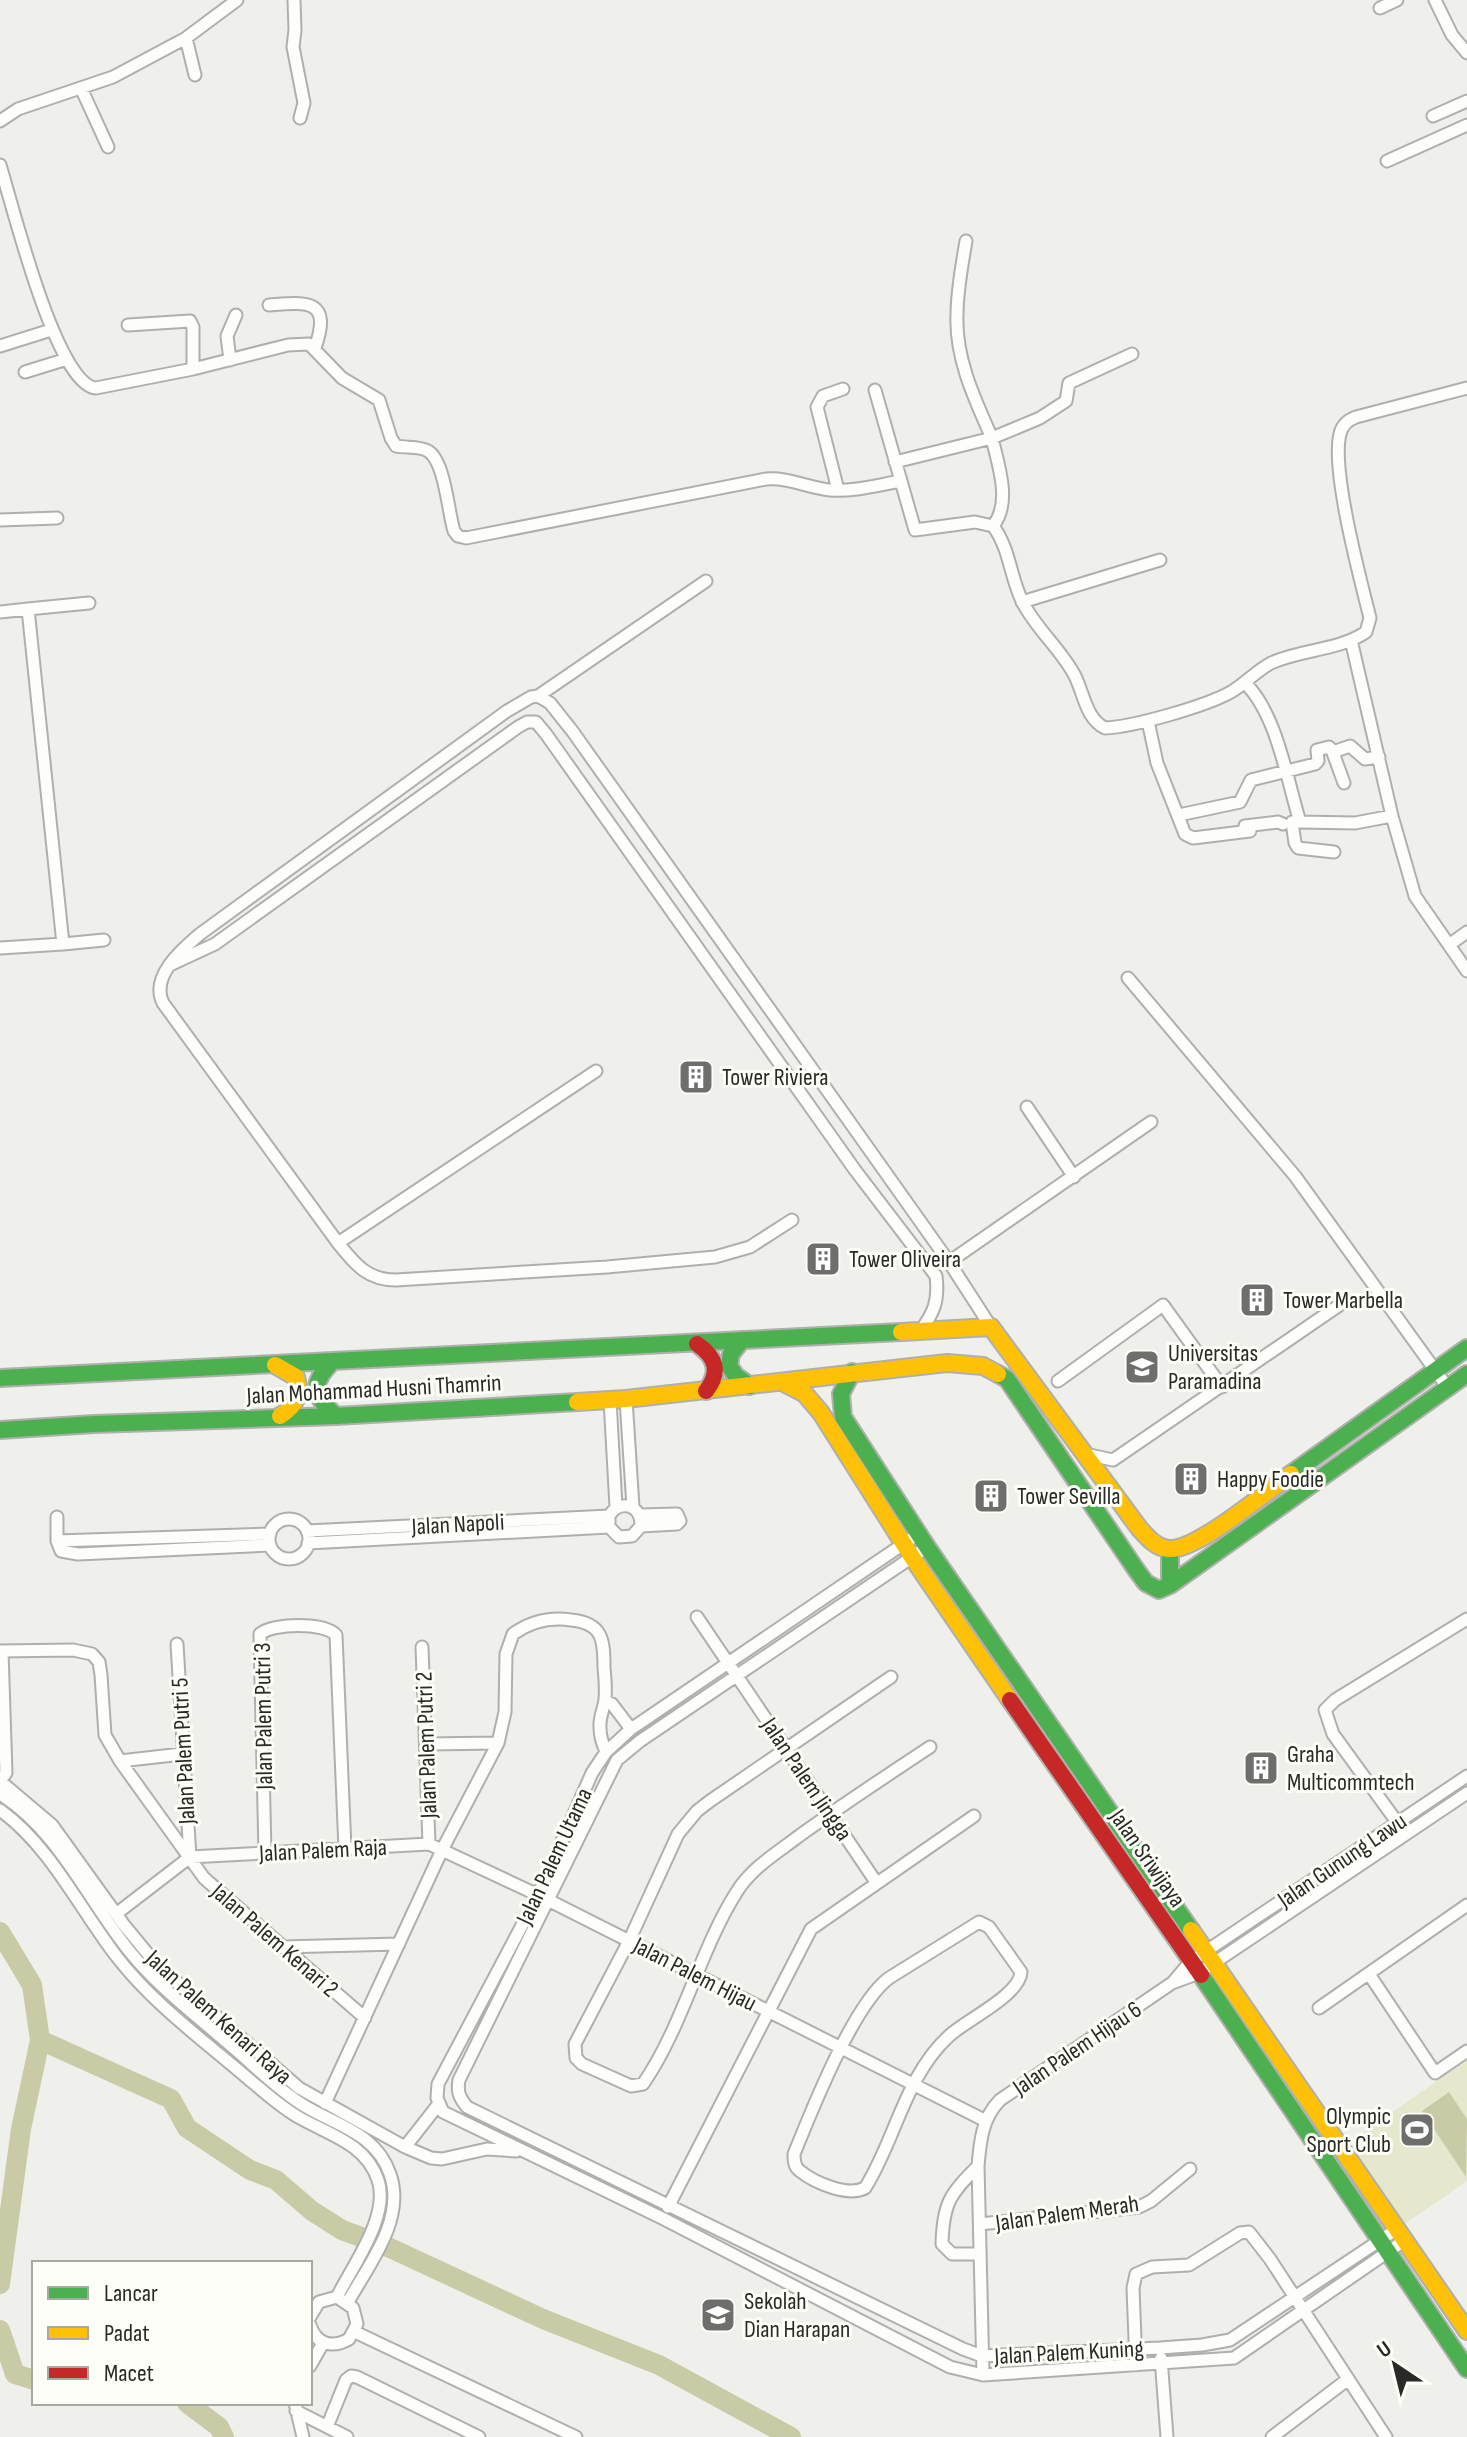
<svg xmlns="http://www.w3.org/2000/svg" width="1467" height="2437" viewBox="0 0 1467 2437" font-family="'Sofia Sans Condensed',sans-serif">
	<style>
		.green { fill: #e6e8ce }
		.water { fill: #c9caa6 }
		.lines { fill: none; stroke-linecap: round; stroke-linejoin: round }
		.river { stroke: #c9caa6; stroke-width: 20 }
		.street-casing { stroke: #afb0ad; stroke-width: 15 }
		.fast-casing { stroke: #afb0ad; stroke-width: 20 }
		.slow-casing { stroke: #afb0ad; stroke-width: 20 }
		.jam-casing { stroke: #afb0ad; stroke-width: 20 }
		.street { stroke: #fdfdfc; stroke-width: 11 }
		.fast { stroke: #4caf50; stroke-width: 16 }
		.slow { stroke: #ffc107; stroke-width: 16 }
		.jam { stroke: #c62828; stroke-width: 16 }
		.labels { text-anchor: middle; stroke-width: 6; stroke-linejoin: round; paint-order: stroke }
		.poi-label { font-size: 24px; fill: #292927; stroke: #fefef8; text-anchor: start }
		.street-label { font-size: 24px; fill: #292927; stroke: #fefef8 }
	</style>
	<rect width="100%" height="100%" fill="#eff0ec"/>
	<!-- green -->
	<path class="green" d="M1467,2060v121l-62,43 -57,-81z"/>
	<!-- water -->
	<path class="water" d="M1449,2092l18,27 -1,58 -44,-66z"/>
	<g class="lines">
		<!-- river -->
		<path class="river" d="M0,1932l32,53 8,55 -19,89 -21,155
			M40,2040l131,59 16,29 63,42 26,10 36,31 30,19 46,17 155,72 116,46 132,72
			M0,2330l15,44 19,6
			M187,2403l32,24 5,10"/>
		<defs>
			<path id="street" d="M294,0l1,30 -2,17 11,56 -4,15
				M1435,0l17,35 15,18
				M1380,8l17,-8
				M186,38l9,37
				M81,88l27,59
				M1433,116l34,-15
				M0,121l18,-12 95,-32 73,-39 51,-38
				M1387,161l80,-36
				M0,165c12,38 56,220 96,223l97,-19 95,-24 21,-1 33,34 37,22 12,38 5,8c10,2 24,0 32,5 17,10 20,61 26,80l4,5 8,2 300,-59c23,-2 42,9 64,11 23,2 48,-5 71,-9l14,49 60,-8 18,4c17,23 17,50 29,75 13,27 39,48 53,75 9,18 11,43 30,52 28,-1 101,-22 126,-36 14,-8 25,-21 40,-29 30,-14 67,-12 95,-31l4,-14c-10,-40 -39,-148 -30,-184 2,-9 8,-14 16,-17l111,-29
				M966,241c-4,24 -9,49 -9,74 -2,43 18,85 35,123l48,-20 26,-17 3,-18 63,-29
				M269,305c39,-3 63,-6 46,43
				M128,325l62,-4 3,6v42
				M0,346l51,-16
				M230,360l-3,-24 9,-21
				M25,372l42,-13
				M875,390l26,91
				M895,462l97,-24c6,27 20,64 1,88
				M838,490l-21,-83 6,-11 20,-7
				M0,520l57,-2
				M706,581l-168,115 -7,1 -24,14 -307,223c-19,16 -50,43 -37,69l175,240c17,21 29,37 58,37l211,-13 108,-10 35,-10 42,-27
				M1022,602l138,-42
				M28,609l61,-6
				M0,612l28,-3 35,335 -63,4
				M1351,640l41,176
				M1245,683c32,31 42,97 55,139l55,1 37,-7 23,80 52,75
				M538,696l12,7 23,29 376,530 42,65
				M1148,721l9,42 28,71 8,4 57,-7
				M1333,752l17,-6 15,13 14,-2
				M1179,815l61,-13 11,-22 64,-16 3,-3 -1,-11 12,-3 3,3 12,33
				M1292,822l3,21 3,5 36,4
				M1244,831l1,-5 33,-4 5,2
				M63,944l41,-4
				M1449,945l18,-13
				M172,964l43,-20 303,-217 9,-5h9l10,12 309,436 81,106c3,25 -2,37 -17,57
				M1128,978l167,198 153,212
				M1027,1107l47,70
				M338,1243l258,-172
				M949,1262l202,-140
				M1058,1381l105,-76 59,82
				M626,1399l7,108
				M610,1400l6,107
				M1085,1454l28,6 228,-156
				M640,1515l37,-1 3,7 -3,3 -36,2
				M57,1517v24
				M269 1539a20 20 0 1 1 40 0a20 20 0 1 1-40 0Z
				M307,1531l302,-15c11,-18 33,-11 32,10l-9,10 -13,1 -10,-10v-11
				M270,1534l-213,7 4,10 17,3 192,-9
				M918,1534l-287,195 -25,23 -14,21 -54,122 -100,189 -1,14 6,14 221,107 286,148 33,8 251,-17 171,-118
				M308,1543l301,-16
				M927,1547l-287,194 -23,19 -158,320c-2,12 0,17 8,27l496,242 19,7 178,-8 42,-3 28,-5 167,-111
				M697,1617l179,265
				M177,1644l13,213
				M422,1647l7,197
				M0,1651l73,-1 19,4 7,8 2,13 4,60 15,26 84,117 161,140
				M891,1677l-181,124 -13,10 -19,23 -49,107 -54,103 1,14 6,6 49,22 12,-2c39,-56 57,-134 93,-191 15,-25 41,-40 63,-57 43,-31 87,-60 131,-89
				M605,1701l7,3 19,25
				M427,1744l71,-1
				M120,1761l62,-7
				M0,1781l52,44 72,100 33,40 142,123 106,59 26,11 11,1 45,-10 29,2
				M0,1781l6,-8 -4,-122
				M0,1794c59,37 87,105 130,158 31,38 71,67 107,99 22,19 42,39 66,54 34,21 73,28 87,69 16,45 -21,90 -42,128
				M0,1810c51,37 79,98 117,147 37,48 89,85 134,124 16,13 31,27 49,37 30,17 66,26 78,62 12,36 -25,85 -41,117
				M1397,1822l-64,-88 -8,-24 10,-10 132,-81
				M265,1853l-5,-219c13,-11 64,-12 76,1l9,214
				M116,1914l74,-57 239,-13 109,51 448,226
				M979,1922l10,5 32,45c-1,23 -55,48 -72,64 -44,40 -54,105 -84,152 -17,9 -50,-5 -65,-17 -6,-4 -6,-11 -6,-17 18,-44 59,-149 95,-176z
				M281,1947l118,-3
				M1369,1974l66,99 32,-22
				M1174,1981l16,-19 277,-186
				M1319,2008l148,-103
				M325,2103l117,-253 56,-107 7,-31 1,-58 7,-20c17,-12 37,-17 58,-14 32,3 33,20 33,48 1,10 2,21 1,31 -1,10 -6,18 -5,29 0,8 3,17 6,24
				M405,2147l33,-42
				M978,2166c-28,28 -35,37 -36,78l10,10h28
				M668,2207l143,-278 163,-113
				M980,2224l159,-17 12,-6 39,-32
				M310,2317l9,-15 18,-5 16,11 4,16 -8,15c-17,10 -33,5 -39,-14
				M355,2332l221,105
				M1161,2358l6,79
				M1136,2365l-3,-77 3,-14 16,-7 37,-2 51,-32 9,-1 21,27 116,178
				M310,2366l13,-23
				M983,2375l-5,-209c2,-24 4,-48 22,-66l172,-117 27,-10 15,-10 253,-170
				M295,2403l8,34
				M296,2411l51,26
				M327,2427l19,-47 5,-4 6,1 122,60
				M1272,2437l75,-57"/>
			<path id="fast" d="M742,1340l-11,14 -2,12 7,10 14,10
				M332,1362c-23,23 -18,34 4,54
				M852,1372l-11,22 2,23 84,130 264,383
				M998,1374l9,5 130,192 9,12 13,7 11,-5 297,-211
				M0,1378l901,-46
				M0,1430l94,-6 242,-8 241,-14
				M1291,1474l176,-126
				M1170,1549v36
				M1201,1975l266,394"/>
			<path id="slow" d="M901,1332l90,-5 148,201c8,9 17,20 30,21 27,2 98,-58 122,-75
				M275,1365l21,12c5,18 0,29 -16,39
				M782,1382l23,12 16,19 91,144 98,143
				M577,1402l49,-3 321,-36 36,3 15,8
				M1191,1930l276,401"/>
			<path id="jam" d="M697,1344c19,13 24,28 9,47
				M1010,1700l191,275"/>
		</defs>
		<!-- street casing -->
		<use href="#street" class="street-casing"/>
		<!-- fast casing -->
		<use href="#fast" class="fast-casing"/>
		<!-- slow casing -->
		<use href="#slow" class="slow-casing"/>
		<!-- jam casing -->
		<use href="#jam" class="jam-casing"/>
		<!-- street -->
		<use href="#street" class="street"/>
		<!-- fast -->
		<use href="#fast" class="fast"/>
		<!-- slow -->
		<use href="#slow" class="slow"/>
		<!-- jam -->
		<use href="#jam" class="jam"/>
	</g>
	<!-- icons -->
	<defs>
		<symbol id="building-square" viewBox="-11 -11 22 22"><rect x="-9" y="-9" width="18" height="18" rx="4" fill="#6e6f6c" stroke="#fefef8"/><path d="M-4-6H4V6H1V3H-1V6H-4ZM-2.5-4.3h1.7v1.8h-1.7ZM.8-4.3h1.7v1.8H.8ZM-2.5-1h1.7V.8h-1.7ZM.8-1h1.7V.8H.8Z" fill="#fff"/></symbol>
		<symbol id="university-square" viewBox="-11 -11 22 22"><rect x="-9" y="-9" width="18" height="18" rx="4" fill="#6e6f6c" stroke="#fefef8"/><path d="M0-5L7-2L0 1L-7-2ZM-4 1L0 2.5L4 1V4Q0 6-4 4Z" fill="#fff"/></symbol>
		<symbol id="stadium-square" viewBox="-11 -11 22 22"><rect x="-9" y="-9" width="18" height="18" rx="4" fill="#6e6f6c" stroke="#fefef8"/><path d="M0-5a6.5 5 0 1 0 0 10a6.5 5 0 1 0 0-10ZM-3.5-1.8h7v3.6h-7Z" fill="#fff"/></symbol>
		<symbol id="school-square" viewBox="-11 -11 22 22"><rect x="-9" y="-9" width="18" height="18" rx="4" fill="#6e6f6c" stroke="#fefef8"/><path d="M0-5L7-2L0 1L-7-2ZM-4 1L0 2.5L4 1V4Q0 6-4 4Z" fill="#fff"/></symbol>
	</defs>
	<g fill-rule="evenodd">
		<use href="#building-square" x="676" y="1057" width="40" height="40"/>
		<use href="#building-square" x="803" y="1239" width="40" height="40"/>
		<use href="#building-square" x="1237" y="1280" width="40" height="40"/>
		<use href="#university-square" x="1122" y="1347" width="40" height="40"/>
		<use href="#building-square" x="1171" y="1459" width="40" height="40"/>
		<use href="#building-square" x="971" y="1476" width="40" height="40"/>
		<use href="#building-square" x="1241" y="1748" width="40" height="40"/>
		<use href="#stadium-square" x="1397" y="2110" width="40" height="40"/>
		<use href="#school-square" x="698" y="2295" width="40" height="40"/>
	</g>
	<g class="labels">
		<!-- poi labels -->
		<g class="poi-label">
			<text x="722" y="1085">Tower Riviera</text>
			<text x="849" y="1267">Tower Oliveira</text>
			<text x="1283" y="1308">Tower Marbella</text>
			<text x="1168" y="1361">Universitas<tspan x="1168" dy="28">Paramadina</tspan></text>
			<text x="1217" y="1487">Happy Foodie</text>
			<text x="1017" y="1504">Tower Sevilla</text>
			<text x="1287" y="1762">Graha<tspan x="1287" dy="28">Multicommtech</tspan></text>
			<text x="1391" y="2124" text-anchor="end">Olympic<tspan x="1391" dy="28">Sport Club</tspan></text>
			<text x="744" y="2309">Sekolah<tspan x="744" dy="28">Dian Harapan</tspan></text>
		</g>
		<!-- street labels -->
		<g class="street-label">
			<text transform="translate(374 1389) rotate(-3)" y="8">Jalan Mohammad Husni Thamrin</text>
			<text transform="translate(458 1524) rotate(-3)" y="8">Jalan Napoli</text>
			<text transform="translate(263 1716) rotate(-91)" y="8">Jalan Palem Putri 3</text>
			<text transform="translate(426 1745) rotate(-92)" y="8">Jalan Palem Putri 2</text>
			<text transform="translate(183 1751) rotate(-93)" y="8">Jalan Palem Putri 5</text>
			<text transform="translate(807 1779) rotate(56)" y="8">Jalan Palem Jingga</text>
			<text transform="translate(323 1850) rotate(-3)" y="8">Jalan Palem Raja</text>
			<text transform="translate(554 1856) rotate(-65)" y="8">Jalan Palem Utama</text>
			<text transform="translate(1148 1858) rotate(55)" y="8">Jalan Sriwijaya</text>
			<text transform="translate(1342 1860) rotate(-34)" y="8">Jalan Gunung Lawu</text>
			<text transform="translate(275 1940) rotate(41)" y="8">Jalan Palem Kenari 2</text>
			<text transform="translate(695 1974) rotate(27)" y="8">Jalan Palem Hijau</text>
			<text transform="translate(219 2017) rotate(42)" y="8">Jalan Palem Kenari Raya</text>
			<text transform="translate(1077 2048) rotate(-34)" y="8">Jalan Palem Hijau 6</text>
			<text transform="translate(1067 2213) rotate(-8)" y="8">Jalan Palem Merah</text>
			<text transform="translate(1069 2352) rotate(-3)" y="8">Jalan Palem Kuning</text>
		</g>
	</g>
	<!-- legend -->
	<rect x="32" y="2261" width="280" height="144" fill="#fefef8" stroke="#a9a9a4" stroke-width="2"/>
	<rect x="48" y="2287" width="40" height="12" fill="#4caf50" stroke="#a9a9a4" stroke-width="2"/>
	<text x="104" y="2301" font-size="24" fill="#292927">Lancar</text>
	<rect x="48" y="2327" width="40" height="12" fill="#ffc107" stroke="#a9a9a4" stroke-width="2"/>
	<text x="104" y="2341" font-size="24" fill="#292927">Padat</text>
	<rect x="48" y="2367" width="40" height="12" fill="#c62828" stroke="#a9a9a4" stroke-width="2"/>
	<text x="104" y="2381" font-size="24" fill="#292927">Macet</text>
	<!-- north arrow -->
	<g transform="translate(1395 2365) rotate(325)" stroke="#fefef8" stroke-width="6" paint-order="stroke">
	<path d="M0-6L14 30L0 20L-14 30Z" fill="#292927"/>
	<text y="-12" font-size="22" font-weight="bold" text-anchor="middle" fill="#292927">U</text>
	</g>
</svg>
